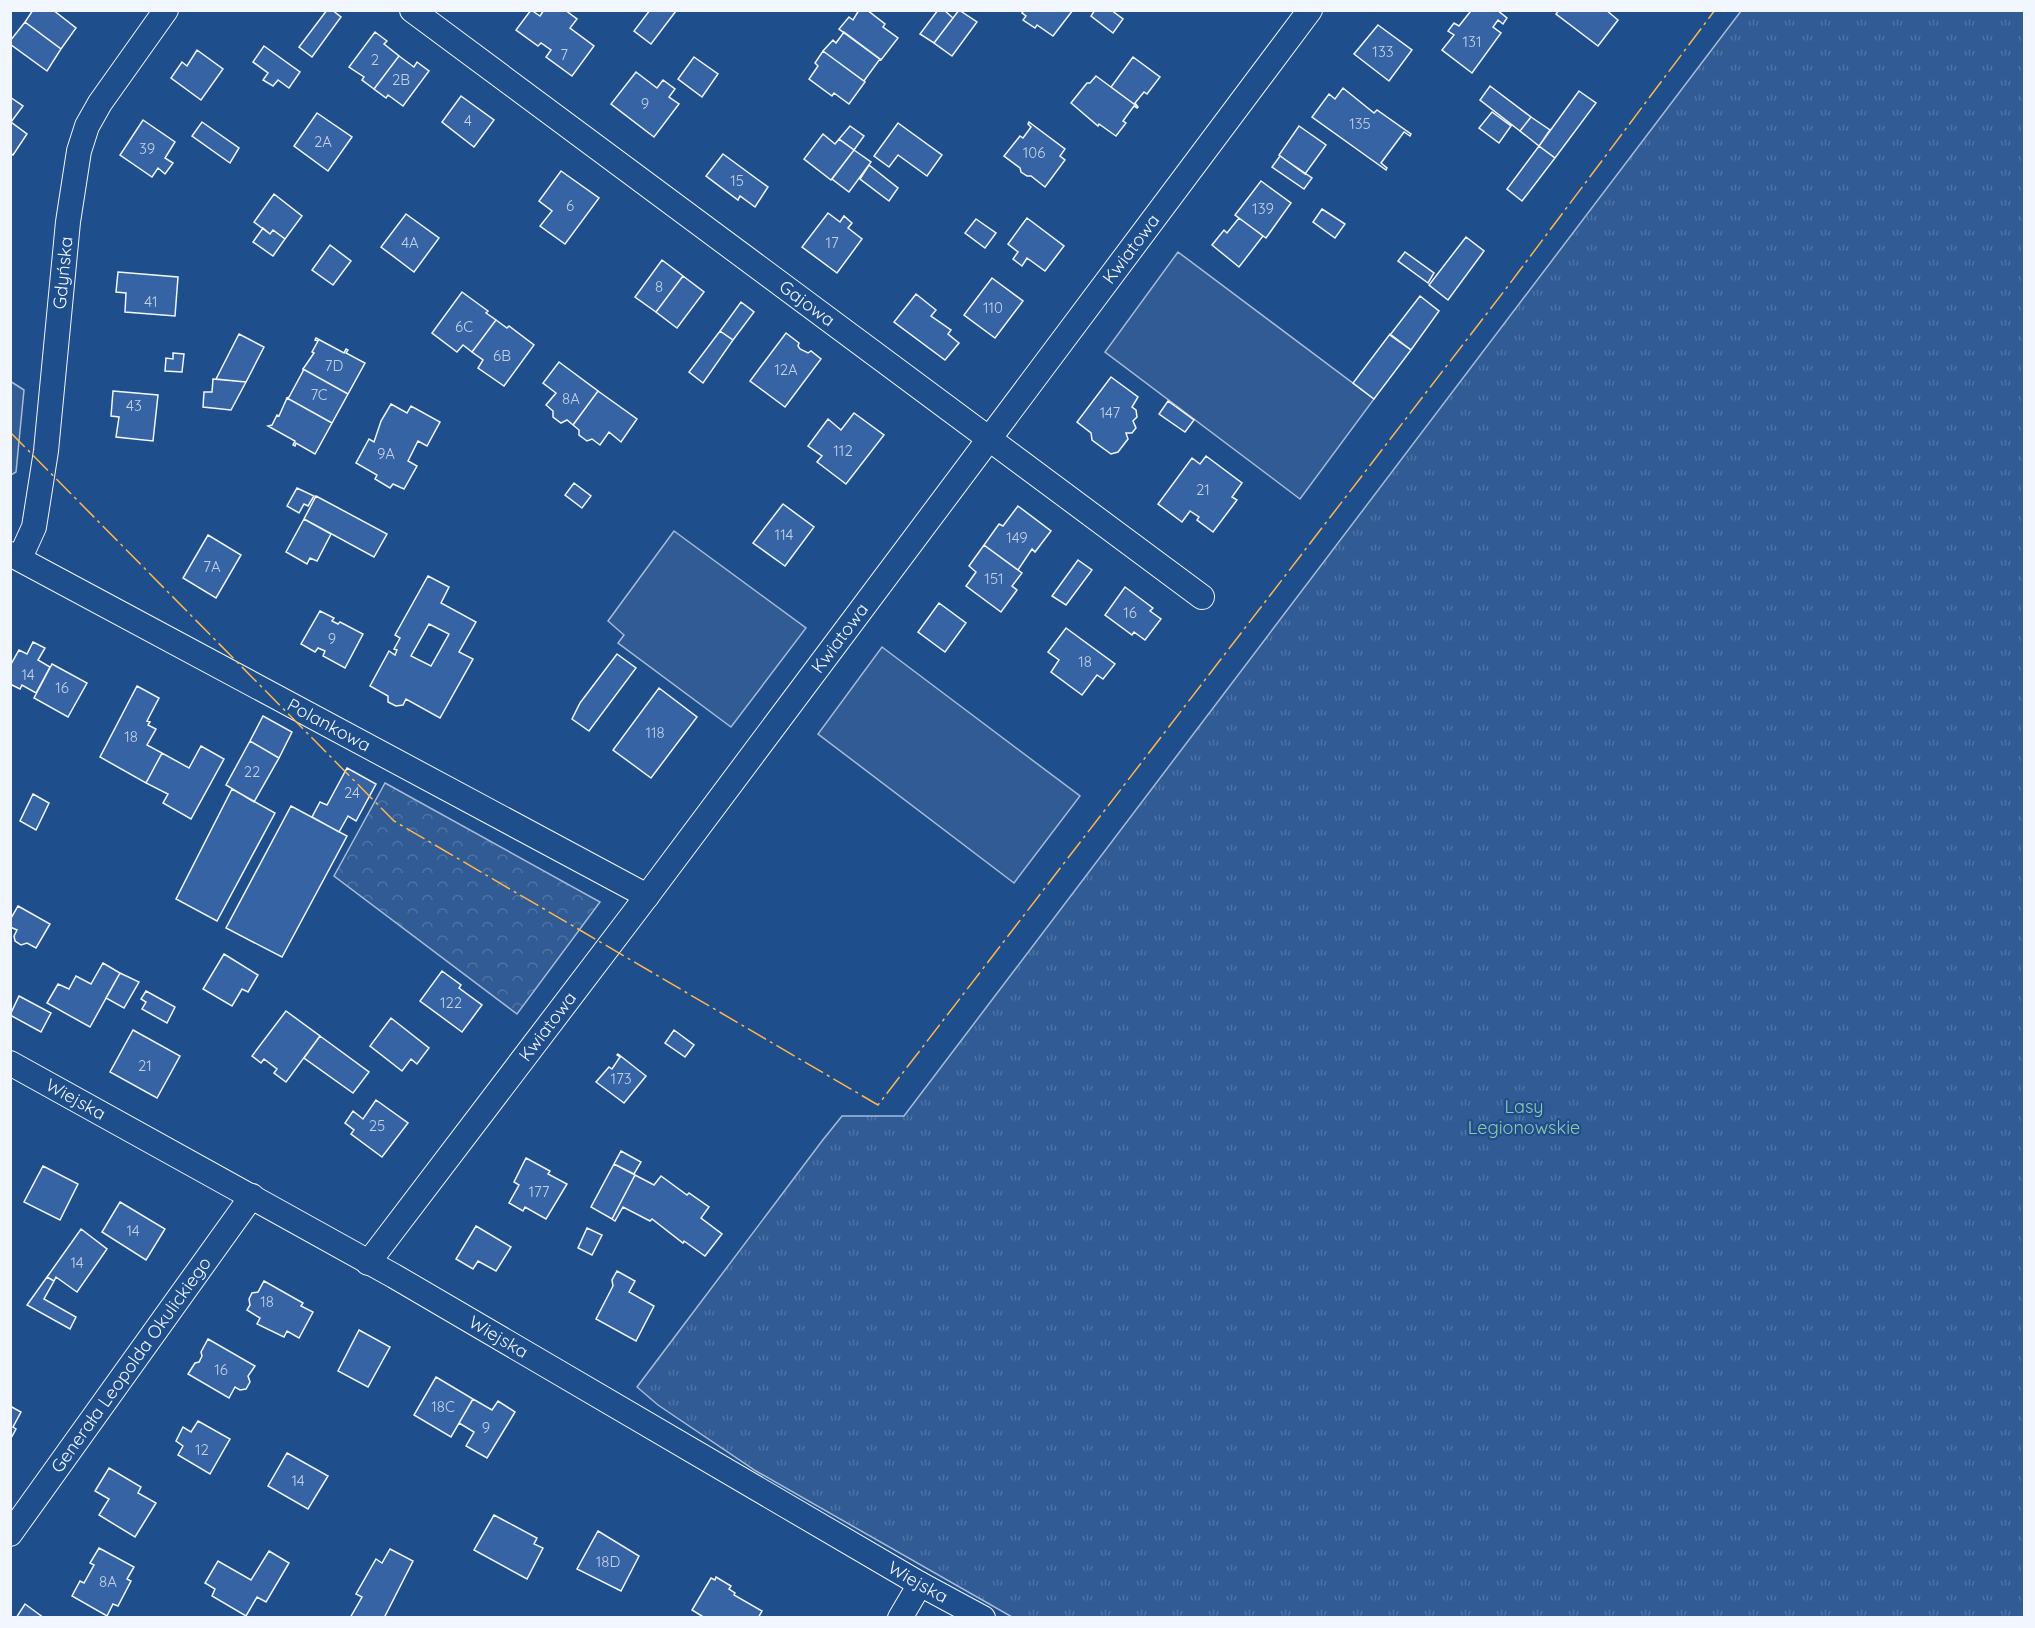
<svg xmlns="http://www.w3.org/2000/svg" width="2035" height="1628" viewBox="0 0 2035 1628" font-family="Quicksand,sans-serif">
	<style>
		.built { fill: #305b95; stroke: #a8bbd7; stroke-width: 1.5 }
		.forest { fill: url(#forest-crowns); stroke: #a8bbd7; stroke-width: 1.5 }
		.park { fill: url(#park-tufts); stroke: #a8bbd7; stroke-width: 1.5 }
		.building { fill: #3563a3; stroke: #f2f6ff; stroke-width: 1.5; fill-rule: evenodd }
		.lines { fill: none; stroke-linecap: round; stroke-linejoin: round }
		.minor-casing { stroke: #f2f6ff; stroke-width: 26 }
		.minor { stroke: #1f4e8c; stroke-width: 24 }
		.power { stroke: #ffb74d; stroke-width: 1.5; stroke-dasharray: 21 4.5 3 4.5; stroke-linecap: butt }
		.labels { text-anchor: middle; stroke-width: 4.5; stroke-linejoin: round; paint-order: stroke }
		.number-label { font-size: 15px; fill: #c3d1e8 }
		.street-label { font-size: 18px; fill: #f2f6ff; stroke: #1f4e8c }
		.park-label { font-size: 18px; fill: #97c8a6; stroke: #1f4e8c }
	</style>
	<defs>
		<pattern id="forest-crowns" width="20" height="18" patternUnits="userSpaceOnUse" patternTransform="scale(1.5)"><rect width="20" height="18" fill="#305b95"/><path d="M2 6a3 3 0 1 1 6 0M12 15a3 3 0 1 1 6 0" fill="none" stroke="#4e73a5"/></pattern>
		<pattern id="park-tufts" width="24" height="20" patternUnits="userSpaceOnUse" patternTransform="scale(1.5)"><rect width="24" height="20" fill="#305b95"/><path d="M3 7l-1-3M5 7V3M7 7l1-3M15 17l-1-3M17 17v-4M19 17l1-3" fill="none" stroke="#4e73a5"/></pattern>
	</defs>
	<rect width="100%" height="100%" fill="#1f4e8c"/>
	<!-- built -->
	<path class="built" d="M1178,252l196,147 -74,100 -195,-147z
		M10,381l14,9 -8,82 -5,3z
		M674,531l132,97 -75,99 -113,-84 6,-8 -16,-14z
		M882,647l198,149 -66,87 -196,-149z"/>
	<!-- forest -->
	<path class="forest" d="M385,783l215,119 -83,112 -183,-138z"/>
	<!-- park -->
	<path class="park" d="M1741,11h283v1606h-1012l-256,-146 -98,-66 -21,-18 185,-246 20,-25h62z"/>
	<!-- building -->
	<path class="building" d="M33,10h20l23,18 -15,21 -36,-27z
		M327,10h5l9,7 -29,40 -13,-10z
		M531,10l9,6 4,-6h21l12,9 -7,9 24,18 -22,30 -26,-19 5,-7 -10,-7 -3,3 -22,-16z
		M650,10l26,1 -25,33 -17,-13z
		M859,10h8l18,14 -2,3 15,11 -17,22 -42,-31 10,-12 4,3z
		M938,10h6l9,8 -19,25 -14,-9z
		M959,10l18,12 -25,34 -18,-13z
		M1024,10h49l-20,26 -16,-11 -2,3 -12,-8 3,-4 -4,-3z
		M1095,10h16l12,9 -10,14 -22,-17z
		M1468,10h29l10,8 -4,6 -5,-4 -5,7 8,6 -29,40 -30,-23 12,-15 -6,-4 6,-8 5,3 11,-14z
		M1559,10h47l12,10 -20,26 -42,-32z
		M25,22l36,27 -14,22 -37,-27v-3z
		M1378,25l34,25 -23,31 -35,-27z
		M375,32l12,9 -3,3 15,12 -25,33 -12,-9 2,-3 -15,-10z
		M844,32l36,27 -16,22 -41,-30 10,-11 3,3z
		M264,46l36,26 -11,16 -11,-8 -5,6 -10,-6 5,-7 -15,-11z
		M197,50l26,19 -22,31 -30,-22 11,-16 5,4z
		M823,51l42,31 -16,22 -15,-11 -2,3 -23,-17 9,-13 -3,-3z
		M399,56l15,11 3,-5 12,9 -26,35 -15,-11 -2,3 -12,-9z
		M694,57l24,17 -16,23 -24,-18z
		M1133,57l27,20 -13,17 -3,-2 -9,11 3,4 -27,-20z
		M636,72l21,16 6,-8 12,9 -6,8 10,7 -25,33 -43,-33z
		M1096,76l42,31 -1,1 -3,-2 -11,15 3,2 -10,13 -17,-12 -1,2 -27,-23 16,-20h3z
		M1490,86l41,31 -11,14 -40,-31z
		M1343,88l31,25 3,-3 34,24 -1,2 -6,-4 -23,31 6,5 -1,2 -74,-53 17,-23 6,5z
		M1579,91l17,12 -41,55 -16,-12z
		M461,96l33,24 -20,27 -32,-25z
		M10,97l13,9 -12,16 16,12 -14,21 -3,-2z
		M1492,112l19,14 -12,17 -20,-15z
		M317,113l35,24 -24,34 -34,-25z
		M1531,117l19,13 -11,16 -19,-15z
		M143,120l32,22 -10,16 8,5 -8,11 -7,-6 -6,9 -32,-22z
		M202,122l37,26 -9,15 -38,-27z
		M1029,122l36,27 -5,7 5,4 -20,27 -14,-11h-4l-6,-4 -1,-4 -16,-12 16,-20 3,2 8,-11 -3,-3z
		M898,123l44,32 -15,21 -29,-21 -9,12 -15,-11z
		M850,126l14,10 -10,14 -15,-11z
		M1299,126l27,19 -21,29 -26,-19z
		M823,134l12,10 4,-5 15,11 -23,30 -27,-21z
		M1539,146l16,12 -33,43 -15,-12z
		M854,150l17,12 -22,30 -17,-13z
		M723,154l45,33 -13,20 -15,-11 -2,4 -32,-24z
		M1280,156l32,22 -8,11 -32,-22z
		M869,165l29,23 -9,13 -29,-22z
		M561,171l38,27 -34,46 -25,-18 12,-15 -13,-10z
		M1261,181l30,22 -25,35 -31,-23z
		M274,194l28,22 -17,23 -12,-9 -3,4 -16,-12z
		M1322,209l23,15 -10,14 -22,-16z
		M828,213l12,9 4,-6 8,7 -4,5 14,11 -25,34 -35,-26z
		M406,214l33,24 -25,34 -33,-25z
		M1027,218l37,28 -19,25 -18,-13 -5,8 -9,-7 5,-7 -10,-8z
		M1239,218l24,18 -24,31 -27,-22 12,-15 3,3z
		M976,219l20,14 -11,15 -20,-15z
		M263,228l7,6 3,-4 12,9 -12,17 -20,-14z
		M1466,237l18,14 -36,49 -19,-15z
		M330,245l21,16 -18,24 -21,-15z
		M1405,252l29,21 -6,10 -30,-22z
		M662,260l21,16 -27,36 -21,-15z
		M118,272l60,5 -3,39 -50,-4 1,-19 -10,-1z
		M683,276l21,16 -27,36 -21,-16z
		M992,278l31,23 -28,37 -31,-23z
		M462,292l26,19 -2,2 10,7 -24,32 -9,-7 -6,7 -25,-19z
		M916,294l20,16 -5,6 20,14 -3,4 11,9 -14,17 -51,-38z
		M1420,296l19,15 -28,39 -21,-15z
		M741,302l13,10 -21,28 -13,-9z
		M496,320l11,8 2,-2 25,19 -30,41 -26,-18 5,-8 -11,-8z
		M720,331l13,9 -30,43 -14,-11z
		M786,333l13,10 -1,3 2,3 8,4 3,-2 10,8 -36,48 -35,-26z
		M239,334l25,13 -18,35 -30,-3z
		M1390,334l21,16 -37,49 -21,-16z
		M316,338l28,15 2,-4 2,1 -2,3 19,10 -17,31 -45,-25 11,-16 -2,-1 6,-11 -3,-1z
		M173,353l11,1 -2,18 -17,-1 1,-13 7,1z
		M559,362l39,29 -25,34 -6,-5 -6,3 -8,-6v-6l-7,-6 10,-12 -13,-10z
		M303,369l45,25 -16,29 -45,-25 2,-1 14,-26z
		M1111,377l27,20 -6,10 4,3 1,7 -4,4 3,7 -4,5h-6l2,6 -10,13 -7,2 -19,-14 -1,-7 -14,-11z
		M213,379l33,3 -15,28 -28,-3 1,-15h8z
		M113,391l45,4 -5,46 -37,-4 3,-20 -8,-1z
		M598,391l39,28 -16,23 -12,-10 -9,13 -8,-6 -5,2 -8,-6v-5l-6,-5z
		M287,398l45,25 -17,31 -19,-11 -1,3 -2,-1 2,-4 -27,-15 4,-1 5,-10 2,1z
		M1168,401l26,19 -9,12 -26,-18z
		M391,404l16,9 4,-7 29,16 -13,24 -9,-5 -10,20 9,5 -13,23 -11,-5 -3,4 -15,-9 2,-4 -21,-12 13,-24 5,3 7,-21z
		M854,413l30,22 -38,49 -29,-22 5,-6 -14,-10 20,-27 13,11z
		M1206,456l36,27 -10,14 5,3 -24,32 -16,-12 2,-3 -9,-6 -8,11 -24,-18 34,-46 8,6z
		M574,483l17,13 -9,12 -17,-13z
		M297,488l17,8 -6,10 -4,-2 -5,9 -12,-7z
		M316,496l71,38 -13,23 -70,-38z
		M783,504l31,23 -29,39 -32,-23z
		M1018,506l33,25 -16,21 -3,-3 -14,21 -34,-25 15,-21 4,2z
		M304,519l27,15 -14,27 -7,-3 -3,6 -21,-12z
		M208,535l33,20 -25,43 -33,-20z
		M984,545l38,28 -10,13 5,4 -16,22 -35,-26 10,-14 -7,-6z
		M1078,560l14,10 -26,35 -14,-9z
		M428,576l21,11 -8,16 35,19 -17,30 14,7 -33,59 -34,-19 -3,6 -7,1 -8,-4v-6l-18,-10 19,-35 6,4 2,-5 -3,-1 6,-11 -5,-3zM429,624l20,10 -18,32 -20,-10z
		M1125,587l28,21 -3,3 11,8 -16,21 -11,-8 -2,3 -27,-20z
		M939,603l27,20 -21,29 -27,-20z
		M320,611l14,7 -2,3 6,3 2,-2 23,12 -18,34 -22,-12 2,-5 -7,-3 -3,4 -14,-8z
		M1066,628l49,36 -12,15 -6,-4 -15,20 -31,-23 8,-12 -11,-8z
		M33,642l12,6 -7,12 12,7 -14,26 -14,-8 -2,4 -10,-5v-18l9,-16 8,4z
		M617,654l19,14 -47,63 -17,-12 8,-16z
		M52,664l35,19 -19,34 -34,-19z
		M137,686l22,12 -12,23 3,1 -2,3 8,4 -9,16 15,8 -16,30 -46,-26z
		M659,688l38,29 -46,61 -38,-28z
		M263,716l29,16 -13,26 -29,-17z
		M250,741l29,17 -25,44 -28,-17z
		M201,746l23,13 -33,60 -28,-16 5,-9 -22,-11 16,-30 27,15z
		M347,768l29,16 -20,37 -8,-5 -9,16 -27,-15 8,-15 7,3z
		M232,789l43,24 -58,108 -41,-22z
		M33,794l16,9 -13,27 -16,-9z
		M291,806l56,30 -65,121 -56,-29z
		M18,906l32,18 -14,24 -9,-5 -6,2 -6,-4 -1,-5 3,-6 -7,-3v-7z
		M224,954l34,21 -10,17 -6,-3 -10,17 -29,-17z
		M103,963l17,10 -30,54 -43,-24 11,-19 11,5 7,-13 15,8z
		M442,971l19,14 -2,3 23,17 -20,27 -42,-31z
		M120,973l19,9 -15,26 -18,-10z
		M146,991l29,16 -8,16 -25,-14 4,-7 -5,-3z
		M19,996l32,17 -10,19 -31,-17z
		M286,1011l34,25 -34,46 -12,-9 3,-4 -13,-10 -3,4 -9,-7z
		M391,1018l38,30 -12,16 -6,-5 -9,12 -32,-25z
		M133,1030l47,26 -23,42 -47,-26z
		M674,1030l20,15 -9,12 -20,-14z
		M320,1036l49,36 -16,21 -49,-35z
		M618,1054l28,22 -22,27 -28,-21 13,-15 3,2 8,-12 -3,-2z
		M376,1100l32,23 -26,34 -31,-23 3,-4 -9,-7 8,-12 10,8z
		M621,1151l20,11 -7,12 -20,-10z
		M526,1158l24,13 -2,3 19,10 -21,35 -21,-12 -2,4 -14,-8 10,-18 -5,-3z
		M614,1164l21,11 -23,44 -21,-12z
		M43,1166l35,18 -18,36 -36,-18z
		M635,1175l19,10 7,-9 26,19 2,-2 20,14 -8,11 21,16 -17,22 -21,-15 -1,2 -31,-24 -2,2 -27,-14 -8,14 -3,-2z
		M120,1202l45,27 -19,31 -44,-28z
		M476,1226l35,21 -15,24 -18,-10 -5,8 -17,-10z
		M587,1228l15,7 -10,20 -14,-7z
		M81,1229l26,20 -30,43 -21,-15 -2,4 -7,-4z
		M617,1271l18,10 -6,11 25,14 -18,35 -40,-22 17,-33 -1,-6z
		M47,1277l7,4 -10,18 32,18 -6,12 -43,-24z
		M264,1281l39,22 -2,3 12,6 -14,26 -12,-7 -3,6 -27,-13 3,-6 -13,-8 3,-5 -1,-6 3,-6 6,-1z
		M359,1330l31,17 -22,40 -30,-16z
		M208,1339l47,27 -7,10 2,6 -4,7 -6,1 -5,-3 -6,11 -41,-24 7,-11 4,-1 3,-6 -1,-4z
		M436,1377l37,22 -22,38 -37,-22z
		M473,1399l19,11 6,-9 17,11 -28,46 -21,-12 8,-14 -15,-9z
		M10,1406l11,6 -8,15 3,2 -6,11z
		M198,1421l32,18 -20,35 -32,-19 5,-9 -7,-5 7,-14 8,5z
		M287,1453l41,23 -20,33 -40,-23z
		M109,1468l32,19 -3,6 18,10 -21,34 -36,-22 10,-16 -14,-8z
		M494,1515l43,23 -3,6 9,4 -16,31 -53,-29z
		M598,1531l41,25 -18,35 -44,-22z
		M99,1548l35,19 -7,12 4,2 -13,25 -5,-2 -6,12 -35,-20 8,-15 4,2 10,-18 -4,-2z
		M390,1549l23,12 -29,57h-34l12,-21 -6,-3 20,-35 6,4z
		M269,1551l20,12 -23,39 -9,-5 -11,19 -34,-20 3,-7 -10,-6 13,-22 33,19z
		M716,1577l15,9 -2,3 6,4 -1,2 28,16 -4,7h-53l-13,-8 19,-32 4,2z
		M25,1604l19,14h-28z"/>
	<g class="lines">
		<defs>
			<g id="minor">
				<path id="s1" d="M412,10l790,587"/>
				<path id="s2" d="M10,554l637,342"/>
				<path id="s3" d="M20,558l14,-31 12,-76 22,-229 11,-71 8,-25 13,-23 66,-93"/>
				<path id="s4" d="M10,1063l384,213 526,308 63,34"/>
				<path id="s5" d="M368,1263l279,-367 663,-886"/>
				<path id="s6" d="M10,1534l242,-338"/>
				<path d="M900,1618l20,-34"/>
			</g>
		</defs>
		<!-- minor casing -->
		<use href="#minor" class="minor-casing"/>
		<!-- minor -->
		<use href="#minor" class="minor"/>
		<!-- power -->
		<path class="power" d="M10,432l384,389 484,284 630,-819 207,-276"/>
	</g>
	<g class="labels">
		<!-- number labels -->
		<g class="number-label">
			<text x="1472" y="47">131</text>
			<text x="1383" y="57">133</text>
			<text x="564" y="60">7</text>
			<text x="375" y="65">2</text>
			<text x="401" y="85">2B</text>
			<text x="645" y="109">9</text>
			<text x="468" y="126">4</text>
			<text x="1360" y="129">135</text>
			<text x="323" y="147">2A</text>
			<text x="147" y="154">39</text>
			<text x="1034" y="158">106</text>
			<text x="737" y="186">15</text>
			<text x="570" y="211">6</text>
			<text x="1263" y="214">139</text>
			<text x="410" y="248">4A</text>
			<text x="832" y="248">17</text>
			<text x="659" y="292">8</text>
			<text x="151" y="307">41</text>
			<text x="993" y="313">110</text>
			<text x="464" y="332">6C</text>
			<text x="502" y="361">6B</text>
			<text x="334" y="371">7D</text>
			<text x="786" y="375">12A</text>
			<text x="319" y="400">7C</text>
			<text x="571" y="404">8A</text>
			<text x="134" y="411">43</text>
			<text x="1110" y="418">147</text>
			<text x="843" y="456">112</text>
			<text x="386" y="459">9A</text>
			<text x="1203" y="495">21</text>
			<text x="784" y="540">114</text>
			<text x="1017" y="543">149</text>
			<text x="212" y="572">7A</text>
			<text x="994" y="584">151</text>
			<text x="1130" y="618">16</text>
			<text x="332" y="644">9</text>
			<text x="1085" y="667">18</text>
			<text x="28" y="680">14</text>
			<text x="62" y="693">16</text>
			<text x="655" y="738">118</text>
			<text x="131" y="742">18</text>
			<text x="252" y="777">22</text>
			<text x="352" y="798">24</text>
			<text x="451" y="1008">122</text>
			<text x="145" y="1071">21</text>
			<text x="621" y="1084">173</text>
			<text x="377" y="1131">25</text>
			<text x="539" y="1197">177</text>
			<text x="133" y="1236">14</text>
			<text x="77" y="1268">14</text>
			<text x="267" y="1307">18</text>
			<text x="221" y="1375">16</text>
			<text x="443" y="1412">18C</text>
			<text x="486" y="1433">9</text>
			<text x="202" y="1455">12</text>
			<text x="298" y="1486">14</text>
			<text x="608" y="1567">18D</text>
			<text x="108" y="1587">8A</text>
		</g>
		<!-- street labels -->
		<g class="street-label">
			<text dy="6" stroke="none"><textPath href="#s5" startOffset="1269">Kwiatowa</textPath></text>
			<text dy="6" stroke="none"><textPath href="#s3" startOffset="290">Gdyńska</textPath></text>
			<text dy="6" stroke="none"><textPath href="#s1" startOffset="492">Gajowa</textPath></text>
			<text dy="6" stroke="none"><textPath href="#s5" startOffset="783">Kwiatowa</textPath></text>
			<text dy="6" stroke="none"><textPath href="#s2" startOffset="362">Polankowa</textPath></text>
			<text dy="6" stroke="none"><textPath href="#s5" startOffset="297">Kwiatowa</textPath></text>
			<text dy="6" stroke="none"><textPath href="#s4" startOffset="75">Wiejska</textPath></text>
			<text dy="6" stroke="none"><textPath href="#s4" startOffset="560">Wiejska</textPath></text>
			<text dy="6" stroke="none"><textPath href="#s6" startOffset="208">Generała Leopolda Okulickiego</textPath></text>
			<text dy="6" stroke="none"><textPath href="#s4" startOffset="1046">Wiejska</textPath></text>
		</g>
		<!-- park labels -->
		<g class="park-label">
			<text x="1524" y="1113">Lasy<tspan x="1524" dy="21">Legionowskie</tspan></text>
		</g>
	</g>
	<!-- border -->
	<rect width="2035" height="1628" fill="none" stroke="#f2f6ff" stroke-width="24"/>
</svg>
